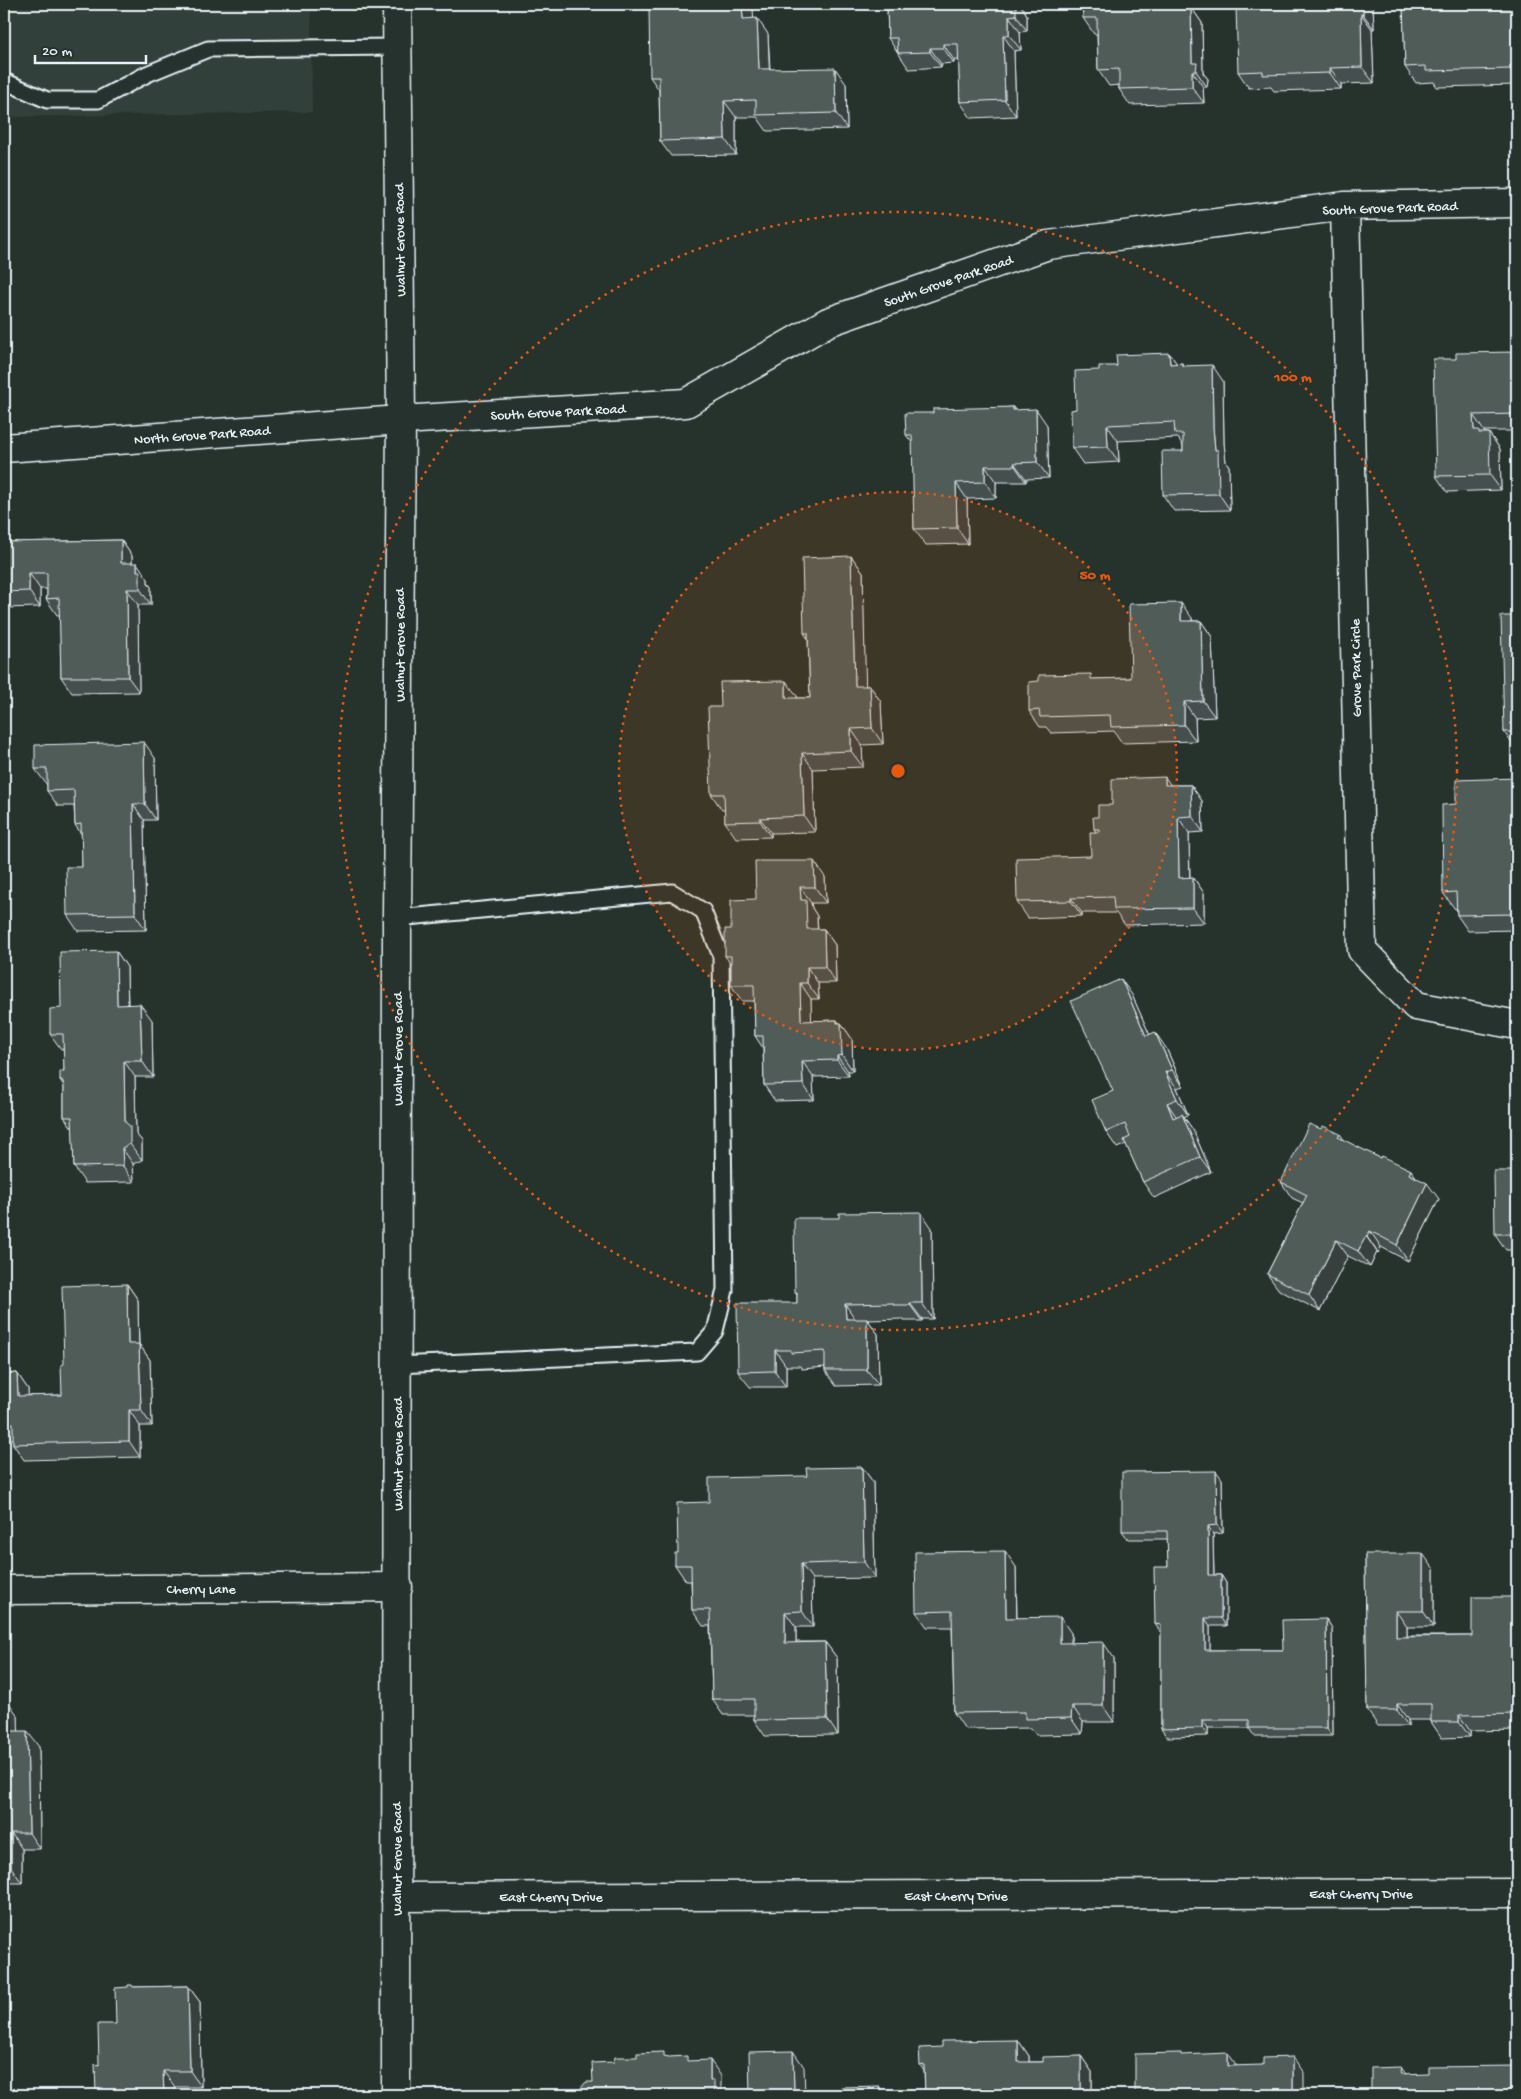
<svg xmlns="http://www.w3.org/2000/svg" width="1521" height="2099" viewBox="0 0 1521 2099" font-family="'Gochi Hand',sans-serif">
	<style>
		.built { fill: #333f3a }
		.lines { fill: none; stroke-linecap: round; stroke-linejoin: round }
		.lane-casing { stroke: #e8f1f8; stroke-width: 19 }
		.street-casing { stroke: #e8f1f8; stroke-width: 31 }
		.secondary-casing { stroke: #e8f1f8; stroke-width: 31 }
		.lane { stroke: #26332d; stroke-width: 15 }
		.street { stroke: #26332d; stroke-width: 28 }
		.secondary { stroke: #26332d; stroke-width: 28 }
		.wall { fill: #454f4d; stroke: #e8f1f8 }
		.shaded-wall { fill: #38403e; stroke: #e8f1f8 }
		.building { fill: #505c59; stroke: #e8f1f8 }
		.ring { fill: none; stroke: #e8590c; stroke-width: 2.5; stroke-dasharray: 2.5 5 }
		.labels { text-anchor: middle; stroke-width: 5; stroke-linejoin: round; paint-order: stroke }
		.street-label { font-size: 14px; fill: #e8f1f8; stroke: #26332d }
		.centre { fill: #e8590c; stroke: #26332d; stroke-width: 2.5 }
		.ring-label { font-size: 15px; text-anchor: middle; font-weight: bold; fill: #e8590c; stroke: #26332d; stroke-width: 5; stroke-linejoin: round; paint-order: stroke }
	</style>
	<rect width="100%" height="100%" fill="#26332d"/>
	<filter id="ink" filterUnits="userSpaceOnUse"><feTurbulence type="fractalNoise" baseFrequency=".02" numOctaves="2"/><feDisplacementMap in="SourceGraphic" scale="10" xChannelSelector="R" yChannelSelector="G"/><feConvolveMatrix kernelMatrix="1 2 1 2 8 2 1 2 1" color-interpolation-filters="sRGB"/></filter>
	<g filter="url(#ink)">
		<!-- built -->
		<path class="built" d="M4,4h307l1,108 -308,5z"/>
		<g class="lines">
			<defs>
				<path id="lane" d="M4,81l43,19h51l49,-26 61,-25 189,-2
					M396,1365l301,-13 18,-21 10,-41 -4,-334 -18,-45 -31,-19 -275,26"/>
				<path id="street" d="M1345,206l17,744 54,56 101,19
					M4,448l397,-28 285,-17 142,-81 220,-77 297,-39 172,-3
					M4,1590l394,-3
					M395,1897l1122,-4"/>
				<path id="secondary" d="M396,2095l1,-1177 4,-498 -4,-416"/>
			</defs>
			<!-- lane casing -->
			<use href="#lane" class="lane-casing"/>
			<!-- street casing -->
			<use href="#street" class="street-casing"/>
			<!-- secondary casing -->
			<use href="#secondary" class="secondary-casing"/>
			<!-- lane -->
			<use href="#lane" class="lane"/>
			<!-- street -->
			<use href="#street" class="street"/>
			<!-- secondary -->
			<use href="#secondary" class="secondary"/>
		</g>
		<!-- wall -->
		<path class="wall" d="M885,4h135l7,11v16l-7,1 1,18 -7,1 2,65 -45,2 -11,-16 -1,-42h-5v3l-13,1v3l-32,2 -21,-31 -1,-31z
			M1155,4v4l36,-1 11,16 1,50 5,6 -1,8h-4l1,16 -74,2 -11,-16v-4l-10,1 -11,-16 -1,-36h-3l-11,-16z
			M1373,4l1,25h-2l2,54 -33,1v5l-67,2 -3,-4 -22,1 -11,-16z
			M1403,4h75l2,3 37,-1v79l-80,2 -3,-5 -18,1 -11,-16z
			M754,18l14,16 2,35 76,15 1,45 -80,2 -10,-14h-21v38l-65,1 -11,-15 -1,-51 -9,-13z
			M1517,352v79h-33v2h5l11,16 1,41 -54,2 -11,-16 20,-117z
			M1169,353l8,11 5,-1 2,3 39,15 1,62 2,19 3,4 1,44 -56,1 -11,-16 20,-44v-5l-5,-8 -60,3 1,21 -36,2 -11,-16 4,-39 23,-39z
			M1013,407l2,3 32,15 2,53 -23,1v3h-30v16l-29,1 1,45 -42,1 -12,-16 -1,-85 -7,-9 27,-22z
			M121,540l11,16v7l16,16v4l3,4v18h-13l1,87 -67,1 -11,-16 -1,-62h-3l-11,-16 1,-3v-7h-7v18l-36,1v-66z
			M851,556l12,16 2,114h5l11,16 2,42 -21,1 1,22 -50,2 2,63 -44,1v4l-35,1 -11,-16v-12h-3l-11,-16 10,-87 76,-11v2h13l-2,-59 -4,-6z
			M1517,616v132h-2l-11,-16z
			M1192,618v3h9l11,16 3,80 -20,1 1,23 -74,2 -8,-12 -63,2 -5,-6h-6l-11,-16 65,-32 37,-1z
			M155,758l1,62h-12l2,110 -68,1 -11,-16 15,-48v-32l-7,-10 -1,-19h-16l-11,-15v-6l-12,-16z
			M1517,778v152l-49,1 -11,-16v-7l-2,1 -12,-16 13,-89z
			M1170,785h21l11,16 1,31 -14,1 1,45 3,-1 11,16v30l-79,2 -9,-12h-34v3l-54,2 -11,-16 74,-46 5,-24 -2,-3 4,-12 14,-12z
			M825,877l1,26h-15l1,5 5,8 1,13h6l11,16 1,38h-18l1,16h-8v22l26,-1 1,3h3l11,16 1,32h-5l1,5 -36,1 1,23 -39,1 -11,-16 -1,-37 -8,-12 -1,-35h-12l-11,-16v-21l-6,-8 6,-27 25,-30z
			M116,951l11,16 1,38 24,15 1,57h-18l1,57 6,7v19l-9,4 1,18 -49,1 -11,-16 -1,-38 -9,-12v-31l-4,-6 4,-9v-22h-3l-11,-15 11,-26z
			M1132,995l17,39 17,14 17,38 -6,2 11,27 -4,2 9,13 18,42 -57,26 -11,-16 -17,-38 -9,4 -11,-16 7,-41z
			M1321,1129l19,5 4,7 36,17 31,12 5,7 23,22 -31,62 -27,-14 -3,6 -1,-1 -7,15 -22,-11 -28,55 -41,-21 -12,-16 36,-71 -11,-5 -11,-16z
			M1517,1171v79h-11l-11,-16z
			M932,1228l1,91h-11v2h-18l-1,-2 -35,1 10,14 1,51 -43,1 -11,-16v-3l-23,2 -2,-3h-14v21h-36l-12,-15 59,-69v-8l-2,-2z
			M127,1284l11,16 1,44 11,16 2,66h-12v31l-116,3 -11,-16v-5h-9v-65l13,-1 11,16v7l34,-1 2,-31z
			M862,1467l11,15 2,96 -63,1 1,48h-17v15h29l12,16 1,77 -73,1 -11,-16v-5h-31l-11,-16 -2,-73h-7l-11,-16 -1,-29h-5l-11,-16 3,-12 31,-51 98,-26z
			M1222,1479l1,54 -10,1 1,41h7l5,8v43h-16v24h73l43,-31 6,9 1,108h-79l-5,-8h-41v8l-41,1 -6,-8v-96l-6,-9 13,-57v-28h-40l-6,-8z
			M1365,1554l69,15v58h-27v9h65l45,-39v133l-47,1v6l-28,1 -11,-16v-2h-23v6h-30l-11,-16z
			M1016,1567l1,51 54,15v10l43,15v64h-31l-1,12 -46,1 -5,-7 -66,1 -11,-16 -2,-86h-25l-11,-15z
			M4,1700l14,16v15l21,16 1,102h-18v34h-18z
			M188,1986l12,16 1,85h-26v8h-79l3,-30 17,-41 18,-37z
			M1018,2040l11,16v6h14l38,-6 11,16v23h-167l-1,-24 -4,-6 22,-18z"/>
		<!-- shaded-wall -->
		<path class="shaded-wall" d="M742,4h11l1,31 -11,-16z
			M1012,4h8l7,11v16l-11,-16z
			M1144,4h11l1,20 -12,-16z
			M1363,4h10l1,25 -11,-15z
			M1476,4h2l9,13 -11,-9z
			M1191,7l11,16 1,50 5,6 -1,8 -11,-16 -4,-8z
			M1361,14l11,15 2,54 -12,-16z
			M1009,16l11,16 1,18 -12,-15z
			M757,18l11,16 2,51 -11,-16z
			M1003,35l11,16 2,65 -11,-16z
			M943,44l11,16v3l-11,-15z
			M930,48l11,16v3l-11,-15z
			M1510,65l7,10v4l-7,-10z
			M835,68l11,16 1,45 -11,-16z
			M1330,68l11,16v5l-11,-16z
			M1192,71l11,16 1,16 -12,-16z
			M724,101l12,16v38l-11,-16z
			M1169,353l12,16 -11,-5z
			M1212,365l11,16 1,62 2,19 3,4 1,44 -11,-16 -6,-67z
			M1036,409l11,16 2,53 -12,-16z
			M1473,415l11,16 1,7 4,-5 11,16 1,41 -11,-15 -16,-45z
			M1107,425l11,16 1,21 -11,-15z
			M1014,463l12,16v3l-11,-16z
			M985,466l11,16v16l-11,-16z
			M956,483l11,16 1,45 -11,-16z
			M121,540l11,16v23l-11,-16z
			M851,556l12,16 3,130 -11,-16z
			M137,563l11,16v4l3,4v18l-11,-16 -3,-18z
			M29,573l11,16v18l-11,-16z
			M127,589l11,16 1,87 -11,-15z
			M1181,603l11,15v19l-11,-16z
			M1201,621l11,16 3,80 -12,-16z
			M786,681l11,15v18l-11,-16z
			M870,686l11,16 2,42 -11,-16z
			M1184,702l11,16 1,23 -12,-16z
			M851,729l11,16 1,22 -12,-16z
			M144,742l11,16 1,62 -11,-16z
			M802,753l11,16 2,63 -11,-16z
			M1165,777l11,16 -11,-8z
			M1191,785l11,16 1,31 -11,-16z
			M133,804l11,16 2,110 -11,-16z
			M1513,813l4,5v61l-2,-3z
			M1178,817l11,16 1,61 -11,-16z
			M760,818l11,15v4l-11,-16z
			M814,861l11,16 1,26 -11,-16z
			M1193,877l11,16v30l-11,-15z
			M800,887l11,16 1,5 5,8 1,29 -11,-16 -6,-29z
			M1071,898l11,15v3l-11,-15z
			M824,929l11,16 1,38 -11,-16z
			M116,951l11,16 1,54 -11,-16z
			M807,967l11,16 1,16 -12,-16z
			M1121,979l11,16 25,56 -11,-15z
			M800,983l11,16 1,38 -11,-16z
			M140,1004l12,16 1,57 -11,-16z
			M837,1020l4,7v-4l11,16 1,32 -11,-16z
			M1155,1032l11,16 17,38 -11,-16z
			M837,1056l11,15 1,5 -12,-16z
			M124,1061l11,16 1,57 6,7v19l-12,-16 -5,-22z
			M802,1061l11,16 1,23 -11,-16z
			M1165,1072l12,16 11,27 -11,-16z
			M1167,1103l11,16 -5,-1z
			M1182,1114l11,16 18,42 -11,-15z
			M1340,1134l11,16 -13,-13z
			M122,1148l11,16 1,18 -11,-16z
			M1411,1170l11,16 -13,-12z
			M1427,1183l12,16 -31,62 -11,-16z
			M921,1212l11,16 1,91 -11,-16z
			M1370,1231l11,16 -3,6 -11,-16z
			M1366,1236l11,16 -7,15 -12,-16z
			M1336,1240l12,16 -28,55 -11,-16z
			M127,1284l11,16 1,60 -11,-16z
			M910,1303l12,16v2l-12,-16z
			M845,1304l11,16 -10,-1z
			M867,1319l11,15 1,51 -12,-15z
			M139,1344l11,16 2,66 -11,-16z
			M775,1350l11,16v21l-11,-16z
			M17,1373l11,16 1,23 -11,-16z
			M129,1410l11,16v31l-11,-16z
			M862,1467l11,15 2,96 -11,-16z
			M1216,1471l6,8 1,54 -6,-8z
			M1208,1526l5,8 1,49 -6,-8z
			M1005,1551l11,16 1,67 -11,-16z
			M1423,1554l11,15v58l-11,-16z
			M801,1564l11,15 1,48 -11,-16z
			M1221,1575l5,8v43l-5,-8z
			M1396,1611l11,16v25l-11,-15z
			M785,1612l11,15v31l-11,-15z
			M1060,1617l11,16v26l-11,-16z
			M1205,1618l5,8v32l-5,-8z
			M1326,1619l6,9 1,108 -6,-8z
			M825,1642l12,16 1,77 -11,-16z
			M1103,1642l11,16v64l-11,-16z
			M7,1700l11,16 1,31 -11,-16z
			M1397,1704l11,16v6l-11,-16z
			M1072,1706l11,16 -1,12 -11,-16z
			M1459,1715l11,16v6l-11,-15z
			M1202,1720l6,8v8l-6,-8z
			M27,1731l12,16 1,102 -11,-16z
			M11,1833l11,16v34l-11,-16z
			M188,1986l12,16 1,85 -11,-16z
			M1018,2040l11,16v22l-11,-16z
			M793,2051l11,16 1,28h-11z
			M1228,2053l11,16 -11,-3z
			M1081,2056l11,16v23h-11z
			M1293,2057l11,16v22h-11z
			M710,2060l11,16v15l3,4h-10l-4,-14z
			M1401,2067l11,16 -11,-9z
			M163,2071l12,16v8h-11z
			M879,2086l7,9h-6z"/>
		<!-- building -->
		<path class="building" d="M659,4h83l1,15 14,-1 2,51 76,-1 1,45 -80,2v-15l-32,1 1,38 -65,2 -1,-64h-9l-1,-70h10z
			M887,4h129v11l-7,1v19h-6l2,65 -45,2 -2,-58h-15v4h-13v4l-32,1 -1,-15h-9z
			M1082,4h62v4l47,-1 1,56h5l-1,8h-4v16l-73,2v-20l-21,1 -1,-52h-14z
			M1242,4h121v10h-2l1,53 -32,1v5l-67,2v-4l-25,1 -2,-65h6z
			M1403,4h73v4l41,-2v59h-7v4l-84,2v-5l-21,1z
			M1517,352v62l-44,1 1,15h5v3h10l1,42 -54,1 -3,-117h23v-6z
			M1169,353l1,11 12,-1v3l30,-1 1,62 2,23h3l1,44 -56,1 -1,-44h21v-17h-8l-1,-12 -67,3 1,22 -36,1 -1,-38 5,-1 -1,-38 24,-1v-4h18l-1,-11z
			M1013,407v3l23,-1 1,53 -23,1 1,3h-30v16l-29,1 1,45 -43,1 -2,-94h-6l-1,-22h28v-4z
			M121,540v23h16v8h3v18h-13l1,88h-67l-2,-79 -13,1 1,-3v-23h-18v18l-25,1v-50z
			M851,556l4,130h15l2,42 -21,1v22l-49,2 2,63 -44,2v3l-35,1 -1,-28h-13l-3,-87h13l-1,-25 66,-1v17h24l-2,-65h-4l-2,-75z
			M1181,603v18h20l2,80 -19,1v23l-73,2 -1,-12 -70,2 -1,-7 -10,1v-29l10,-1v-6l52,-1v5l40,-1 -2,-74z
			M1501,616h16v116h-13z
			M144,742l1,62h-12l2,110 -68,1 -1,-48h16l-1,-43 -6,1 -1,-35 -27,1v-22h-12v-24z
			M1165,777v8h26l1,31 -14,1 1,61 14,-1v31l-79,1 -1,-12 -42,1v3l-54,1 -1,-44 75,-2 -1,-24h9v-3h-5l-1,-12h5v-12h14v-26z
			M1517,778v35h-4l2,63h2v38l-60,1 -1,-23 -13,1 -1,-88 14,-1v-24z
			M755,861h59l1,26h-15l1,13h5l1,29h17l1,38h-18v16h-7l1,38 36,-1v3h4l1,32 -5,1v4l-35,1 1,23 -39,1 -1,-49h-8l-1,-51h-23v-29h-6v-27h6v-29l25,-1z
			M116,951l1,54 23,-1 2,57h-18l1,61 5,4v18l-8,4 1,18 -49,1 -2,-50h-8v-33l-2,-4h-2v-9h4l-1,-37h-13v-25l11,-1 -1,-56z
			M1121,979l25,57 9,-4 17,38 -7,2 12,27 -10,4 6,15 9,-4 18,43 -57,25 -19,-42 6,-3 -5,-13 -19,8 -14,-32 21,-9 -42,-90z
			M1309,1124l12,5 2,-3 17,8 -2,3 42,21 2,-2 29,14 -2,4 18,9 -30,62 -27,-14 -3,6 -1,-1 -8,15 -22,-11 -27,55 -42,-21 40,-79 -26,-13z
			M1494,1171h23v63h-22z
			M921,1212l1,91h-12v2h-17v-2l-48,1 1,15h21v51h-42v-19l-34,2v-3h-16v21l-37,1 -1,-69h60v-11l-2,1 -1,-75h45v-5z
			M1516,1272h1v15l-1,-1z
			M127,1284l1,60h11l2,66h-12v31l-116,3v-21h-9v-49l13,-1 1,23 44,-1 -1,-30 3,-1 -2,-78z
			M862,1467l2,95 -63,2 1,47 -17,1v31l40,-1 2,77 -73,1v-21h-42l-2,-89h-18l-1,-45h-16v-12h3l-1,-50 32,-1v-24l98,-2 -1,-8z
			M1216,1471l1,54 -9,1v49h13v43h-16v32h78l-1,-30 44,-1 1,109h-78v-8h-47v8l-41,1v-104l-6,-1 -1,-57h14l-1,-36h-45v-59z
			M1005,1551l1,67 54,-1v26l43,-1v64h-31l-1,12 -46,1v-7l-71,1 -2,-102 -36,1 -1,-60z
			M1365,1554h58v57h-27v26l76,-1v-39h45v117l-58,1v7h-28v-18h-34v6h-30z
			M4,1700h3l1,31h19l2,102h-18v34h-7z
			M128,1985h4l1,2 55,-1 2,85h-27l1,24h-68l-1,-31 4,1 -1,-41h18l-1,-36 13,-1z
			M1018,2040v22h25v-5l38,-1v39h-156l-1,-31 -4,1 -1,-17 23,-1v-6z
			M793,2051l1,44h-44l-1,-43z
			M664,2052v4l5,1 18,-1v5l23,-1v21h4v14h-134v-6l6,-7h7l-1,-19 22,-1 1,-5h22v-4z
			M1181,2053v2l47,-2v13l35,-1v-7l30,-1v38h-158v-41z
			M1517,2066v29h-146v-27l30,-1v7l27,-1v-6z
			M879,2086l1,9h-39v-8z"/>
	</g>
	<!-- distance rings -->
	<circle cx="898" cy="771" r="279" fill="#e8590c" fill-opacity=".12"/>
	<g class="ring">
		<circle cx="898" cy="771" r="279"/>
		<circle cx="898" cy="771" r="559"/>
	</g>
	<g class="labels">
		<!-- street labels -->
		<g class="street-label">
			<text transform="translate(1390 207) rotate(-2)" y="5">South Grove Park Road</text>
			<text transform="translate(399 240) rotate(-91)" y="5">Walnut Grove Road</text>
			<text transform="translate(948 280) rotate(-19)" y="5">South Grove Park Road</text>
			<text transform="translate(558 411) rotate(-3)" y="5">South Grove Park Road</text>
			<text transform="translate(202 434) rotate(-4)" y="5">North Grove Park Road</text>
			<text transform="translate(399 645) rotate(-90)" y="5">Walnut Grove Road</text>
			<text transform="translate(1355 668) rotate(-91)" y="5">Grove Park Circle</text>
			<text transform="translate(397 1049) rotate(-90)" y="5">Walnut Grove Road</text>
			<text transform="translate(397 1454) rotate(-90)" y="5">Walnut Grove Road</text>
			<text x="201" y="1593">Cherry Lane</text>
			<text transform="translate(396 1859) rotate(-90)" y="5">Walnut Grove Road</text>
			<text x="1361" y="1898">East Cherry Drive</text>
			<text x="956" y="1900">East Cherry Drive</text>
			<text x="551" y="1901">East Cherry Drive</text>
		</g>
	</g>
	<circle cx="898" cy="771" r="8" class="centre"/>
	<g class="ring-label">
		<text x="1293" y="381">100 m</text>
		<text x="1095" y="579">50 m</text>
	</g>
	<!-- margin -->
	<rect width="1521" height="2099" fill="none" stroke="#26332d" stroke-width="20"/>
	<rect x="10" y="10" width="1501" height="2079" fill="none" stroke="#e8f1f8" stroke-width="2" filter="url(#ink)"/>
	<!-- scale -->
	<path d="M35 55v8h111v-8" fill="none" stroke="#e8f1f8" stroke-width="2.5"/>
	<text x="42" y="55" font-size="15" fill="#e8f1f8" stroke="#26332d" stroke-width="4" paint-order="stroke">20 m</text>
</svg>
